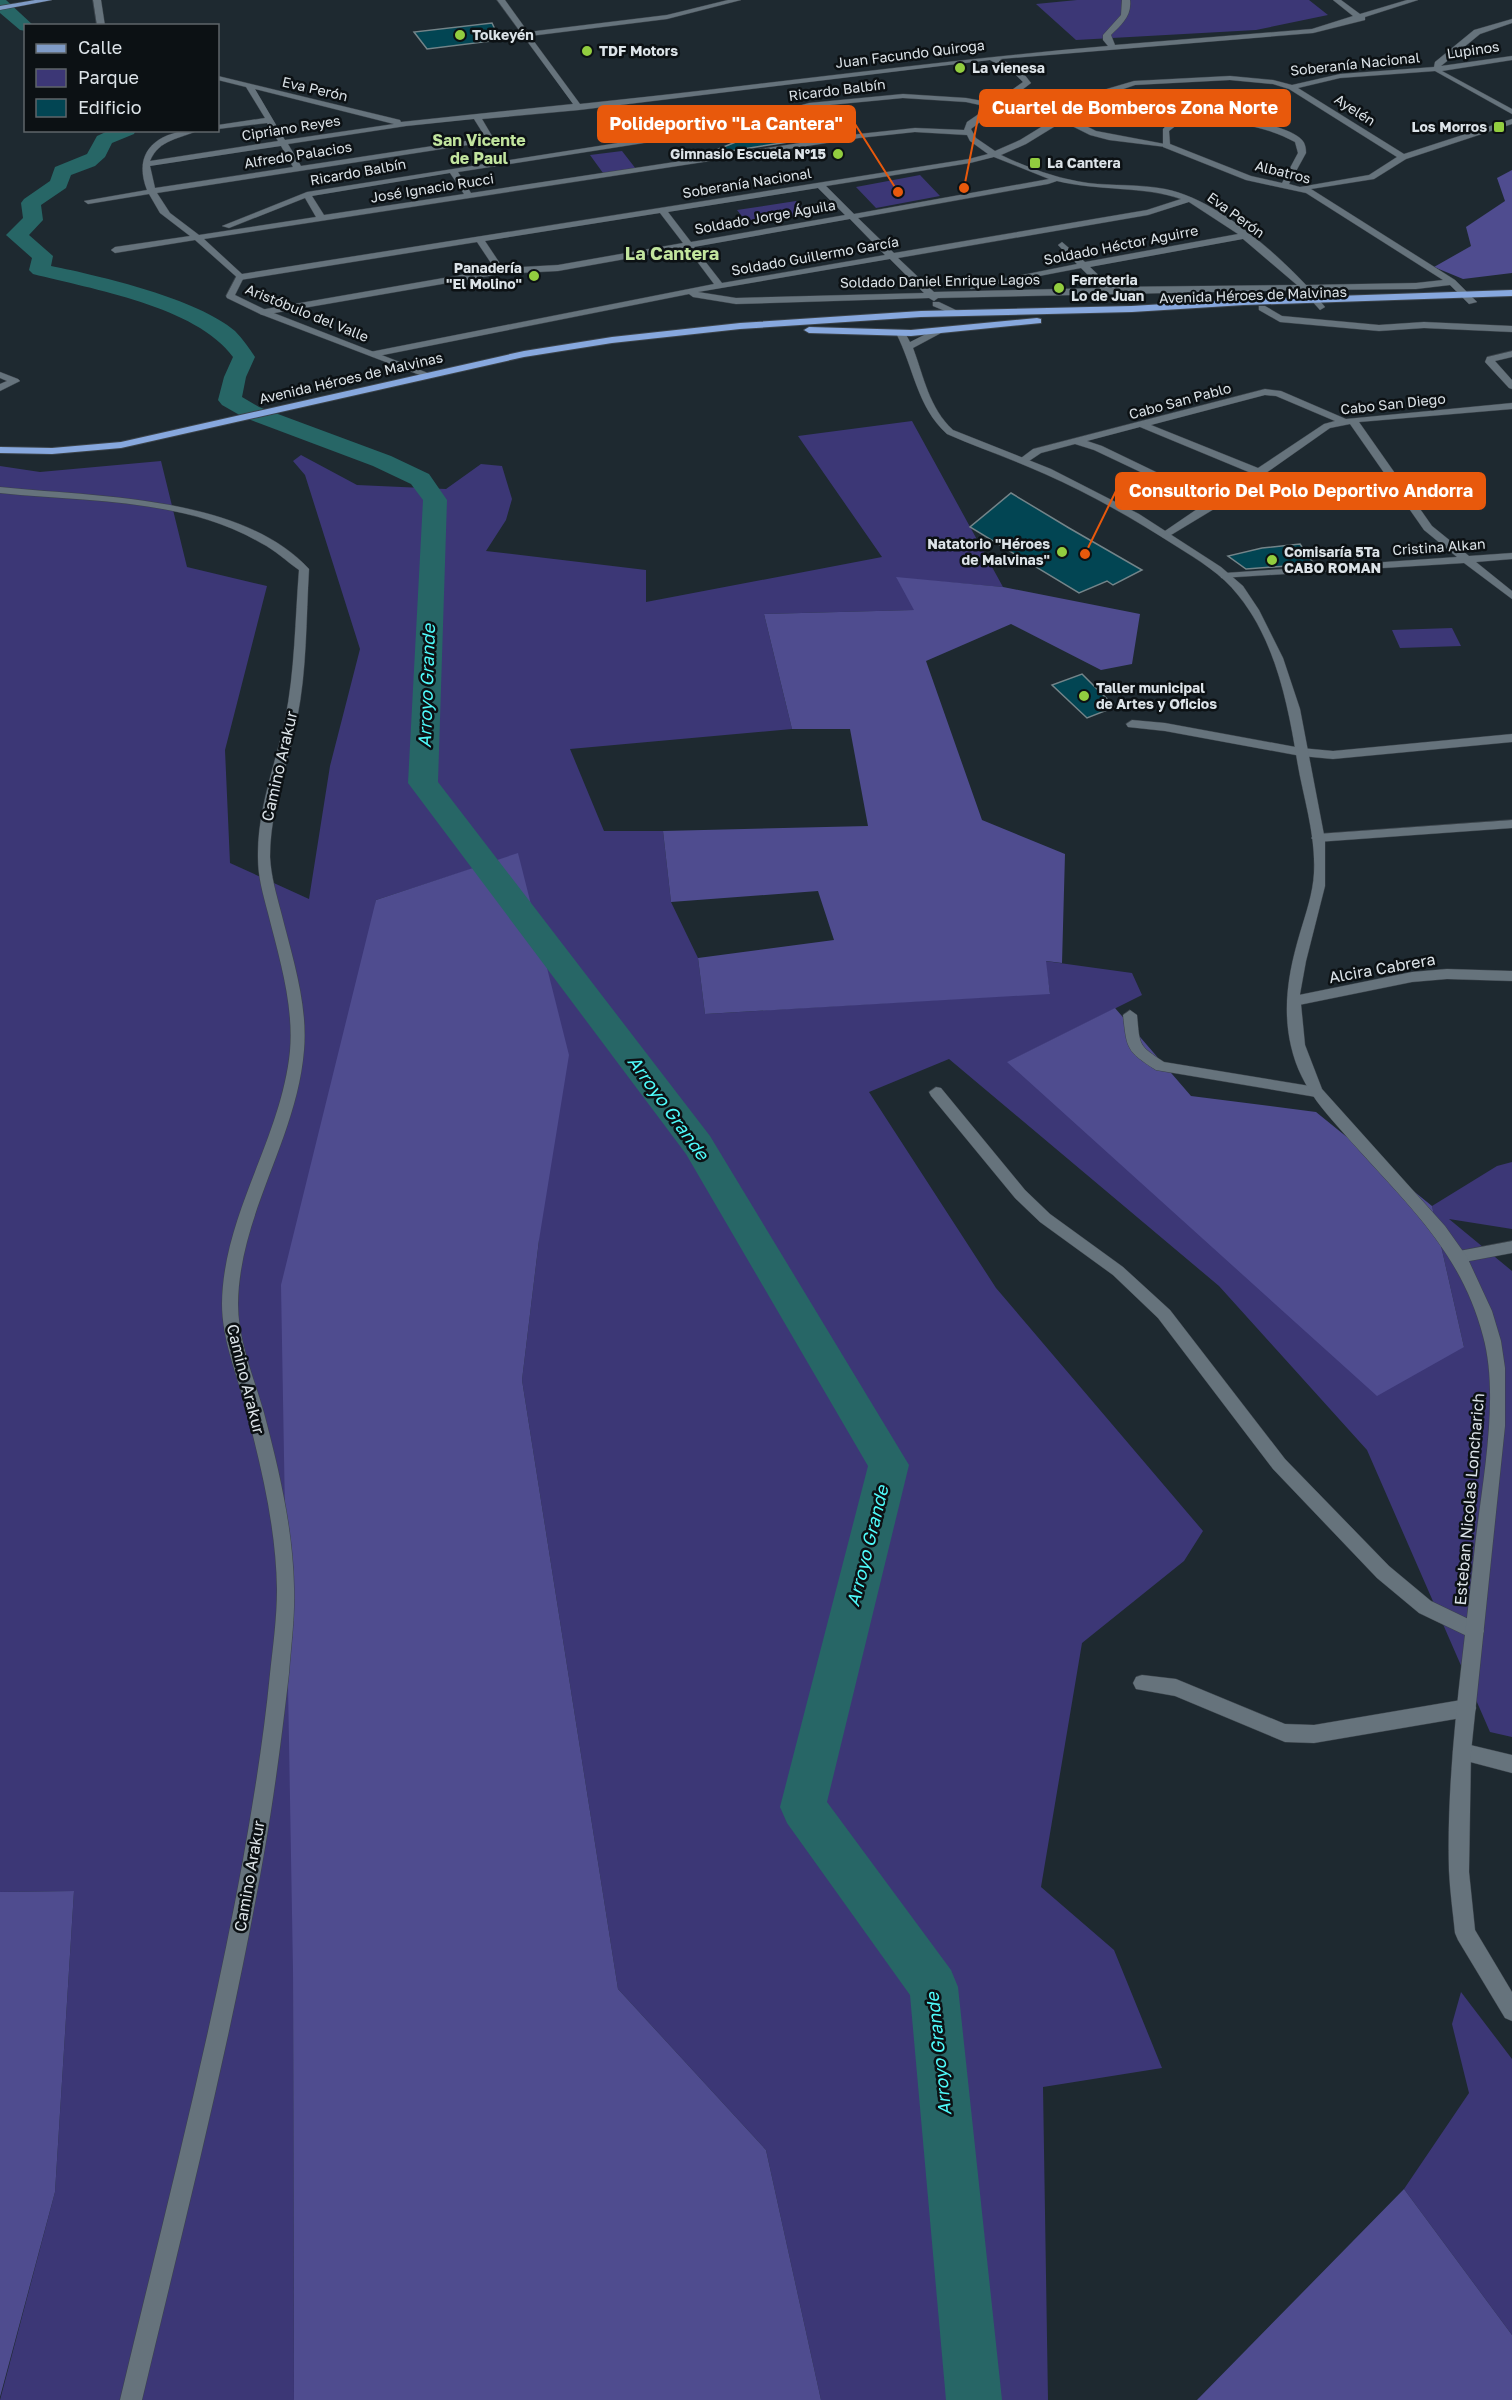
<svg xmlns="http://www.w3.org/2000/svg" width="1512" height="2400" viewBox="0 0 1512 2400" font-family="'Golos Text',sans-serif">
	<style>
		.green { fill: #3c3776 }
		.forest { fill: #4f4c8f }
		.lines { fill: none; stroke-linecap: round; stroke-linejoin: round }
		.river { fill: #276666; fill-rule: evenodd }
		.building { fill: #024553; stroke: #748489; stroke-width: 1.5 }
		.pedestrian-casing { stroke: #3b434a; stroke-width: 1 }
		.minor-casing { stroke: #3b434a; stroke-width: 1 }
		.tertiary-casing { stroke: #3b434a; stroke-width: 1 }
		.primary-casing { stroke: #3b434a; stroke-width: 1 }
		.trunk-casing { stroke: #3b434a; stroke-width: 2 }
		.pedestrian { fill: #66737c; fill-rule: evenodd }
		.minor { fill: #66737c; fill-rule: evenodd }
		.tertiary { fill: #66737c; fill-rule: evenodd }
		.primary { fill: #7f9bc6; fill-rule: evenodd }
		.trunk { fill: #87a8de; fill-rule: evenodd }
		.poi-dot { fill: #92cd3f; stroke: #0c1114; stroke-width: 2 }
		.labels { text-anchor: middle; stroke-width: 5; stroke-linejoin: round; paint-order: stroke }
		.far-poi-label { font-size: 14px; font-weight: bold; fill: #dce3e8; stroke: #0c1114; text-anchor: start }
		.far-street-label { font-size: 14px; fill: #dce3e8; stroke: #0c1114 }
		.far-quarter-label { font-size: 16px; font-weight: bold; fill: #c2e59e; stroke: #0c1114 }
		.street-label { font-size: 16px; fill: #dce3e8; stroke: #0c1114 }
		.far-district-label { font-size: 18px; font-weight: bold; fill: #c2e59e; stroke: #0c1114 }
		.water-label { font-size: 18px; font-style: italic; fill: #4ffbfb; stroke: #0c1114 }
		.leader { fill: none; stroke: #e8590c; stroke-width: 2 }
		.callout-dot { fill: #e8590c; stroke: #0c1114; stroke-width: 2 }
		.callout { fill: #e8590c; stroke: #e8590c; stroke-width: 2 }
		.callout-label { font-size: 18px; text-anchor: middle; font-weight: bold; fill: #fff }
	</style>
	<rect width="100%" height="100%" fill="#1e2930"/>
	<!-- green -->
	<path class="green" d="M1077,0h232l19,15 -72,15 -180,10 -40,-36z
		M622,151l14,18 -33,4 -13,-18z
		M920,175l20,21 -64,12 -20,-21z
		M796,201l12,13 -60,10 -11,-14z
		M912,421l91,166 -106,-9 18,32 -151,4 28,115 -222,20 34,82h59l8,71 27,56 7,56 345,-21 -5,-32 87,12 10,22 -134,67 456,285 -32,-141 65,-40 15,-4v67l-63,-10 63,52v466l-22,-5 -123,-282 -148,-164 -270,-227 -80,33 127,196 207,243 -19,30 -102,82 -41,244 73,63 48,118 -119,19 5,313h-227l-55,-250 -148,-161 -96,-609 17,-140 -21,-386 -142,46 -83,1070 1,430h-294l55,-208 19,-301 -74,1v-1426l40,6 121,-11 26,106 80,19 -42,164 5,113 79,36 21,-133 30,-117 -55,-174 -12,-14 8,-6 56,30 89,4 35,-25 21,2 10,33 -6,21 -20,31 160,19v32l236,-45 -84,-121z
		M1452,628l9,18 -61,2 -8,-18z
		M1461,1992l51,67v276l-108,-146 65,-96 -17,-69z"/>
	<!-- forest -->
	<path class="forest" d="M1512,170v103l-49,6 -29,-12 37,-21 -5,-19 39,-26 -8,-23z
		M896,577l107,10 137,27 -8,50 -31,6 -90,-46 -85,37 56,159 83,34 -3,109 -16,-2 4,33 -345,20 -7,-56 136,-18 -16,-49 -147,11 -8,-71 205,-5 -18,-97h-58l-28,-115 150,-4z
		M518,853l51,202 -30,185 -17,140 96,609 148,161 55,250h-527l-1,-430 -12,-685 95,-385z
		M1115,1008l76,88 125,16 116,94 32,141 -87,49 -370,-334z
		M74,1891l-19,301 -55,205v-505z
		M1404,2189l108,146v65h-315z"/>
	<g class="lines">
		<!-- river -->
		<path class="river" d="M0,0h6l28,26h-8v5l-6,-1 -20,-17z
			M110,130h26l-2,4 -22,9 -7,14 -10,9 -24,9 -5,13 -25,17 2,15 -14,15 24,21 -2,10c50,10 147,33 184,65 8,8 14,17 20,26l-9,20 -4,20 17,10 132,49 38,18 18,26 -9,282 272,354 199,329 -82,337 124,168 7,17 44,413h-56l-36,-405 -123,-172 -7,-16 88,-341 -182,-312 -278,-371 15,-283 -12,-16 -38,-18 -130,-49 -21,-12 -4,-5 6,-23 9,-20c-37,-51 -142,-68 -200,-83l-4,-4 3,-12 -26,-23 17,-17 -2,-15 3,-4 26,-18 5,-14 32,-13 10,-18z"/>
	</g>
	<!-- building -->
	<path class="building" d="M492,23l8,17 -73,9 -13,-17z
		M763,131l32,10 -78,12 -1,-3z
		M1011,493l58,35 73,42 -29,15 -6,-4 -28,12 -109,-66z
		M1300,544l14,20 -68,5 -18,-13 34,-8z
		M1082,674l33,33 -28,11 -35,-33z"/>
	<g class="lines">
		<defs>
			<path id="pedestrian" d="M1060,116h6l30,15 74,14 -4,2 -57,-7 -19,-5 -30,-15z
				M237,275l7,2 -9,18 31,15 167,65 -8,2 -165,-63 -33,-16 -1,-2z"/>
			<path id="minor" d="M93,0h8l4,26h-8z
				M497,0h8l23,32 139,-17 61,-15h13l-74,19 -137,17 50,68c176,-18 351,-43 528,-58l-5,-6v-5l18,-20 1,-15h8c2,16 -9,25 -19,35l4,10 197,-16 41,-13 -20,-16h8l19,14 47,-14h11l-53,17v3l-52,13 -313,26 20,10 11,14 -60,46 5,9 19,13 25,-11 80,-49 34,-10 96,-5 43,4 19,5 48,-11 94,-7 1,-5 39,-32 38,-11v4l-32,11 -39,32 71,-10v4l-70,11 70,38v5l-77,-43 -95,7 -42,10 106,66 108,-35v5l-106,35 -32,20 -63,10 144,91 22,22 -8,2 -19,-19 -34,4 -105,1 14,17 -5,3 -18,-20 -364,8 -4,3 -5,-3 -193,6 -43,-7 -4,-3 -316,63 -5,-3 2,-2 344,-68 -27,-36 -129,23 -58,3 -237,41 -3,-1v-4l235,-41 -18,-27 -237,38 -45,-40 -80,13 -4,-3 4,-3 75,-11 -30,-23 -11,-19 -61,10 -4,-3 63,-11c-16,-41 14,-60 52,-60 -19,9 -40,9 -49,31l128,-20 -11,-18 -49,6v-4l47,-7 -19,-31 -28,-7v-4l182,44 1,2 172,-18zM990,60l24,13 9,9 -29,21 -28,-5 -63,-4 -94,9 -83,23 -419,66 -85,34 7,2 76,-30 11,19 -117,18 -29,-22 -13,-20 324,-50 11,-7 -10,-17 97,-9zM1230,80l43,4 16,5 108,68 -28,18 -69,12 -11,-3 17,-31c0,-5 -1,-10 -4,-13 -17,-19 -105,-30 -128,-20 -4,2 -8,6 -11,9v18l83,33 60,13 137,87 -27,3 -110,2c-35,-37 -91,-86 -141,-96 -26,-5 -52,-3 -77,-6 -30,-4 -60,-15 -87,-28l25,-11 80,-49 29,-10zM255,89l139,35 -109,16zM903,98l63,4 23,5 -22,15 -3,8 -49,-2 -56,6 -388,59 -13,-21 269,-42 82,-23zM474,119l10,16 -5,4 -178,27 -13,-22 118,-18zM1194,121c35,0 70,4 101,21l3,11 -16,30 -31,-7 -81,-32 -1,-13 9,-7zM915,132l52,3 3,6 18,13 -19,5 -727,115 -38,-35 655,-101zM281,146l12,21 -138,21 -5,-22zM994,157l55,22 -195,35 -28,-28 144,-23zM450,173l14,21 -140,21 -12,-19zM1057,181c40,10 88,5 124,18l-34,11 -253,43 -36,-35 190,-34zM818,188l27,27 -154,27 -23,-30zM1189,202l49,32 -153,28 -23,-20 -4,3 19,19 -110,22 4,3 110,-21 20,20 -167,4 -36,-34 250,-43zM660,213l23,30 -125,22 -55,3 -18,-27zM850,219l35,36 -163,28 -28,-36zM1243,239l54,46 -186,2 -21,-20zM890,259l34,34 -188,5 -38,-6z
				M933,302h6l23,11 -5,3 -24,-10z
				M1259,306h6l17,10 97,9 45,-3 88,4v6l-88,-4 -45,3 -99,-9 -21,-12z
				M1512,351v6l-17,4 17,19v9l-3,-1 -24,-26 2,-5z
				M0,372l18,7 2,2 -20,10v-7l7,-3 -7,-3z
				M1265,389l16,2 65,28 166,-16v6l-153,13 73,104 37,30 43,-3v6l-36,3 36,29v8l-48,-36 -243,15v-4l4,-1 232,-16 -33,-27 -74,-106 -20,4 -111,78 -53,32 -4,-1v-4l44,-30 -112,-53 -19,-6 -34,9 -15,10 -9,-2 16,-12zM1265,395l11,1 59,25 -11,3 -66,44 -107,-43zM1140,427l111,46 -39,26 -110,-53 -15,-5z
				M0,487c94,10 241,8 309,82 -3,50 -2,101 -12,150 -9,46 -27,90 -27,138 1,19 6,36 11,55 11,44 27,92 23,138 -7,89 -65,164 -66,254 0,37 16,74 26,109 15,57 29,116 30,175 1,29 -3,57 -5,85 -7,62 -15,124 -26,186 -32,182 -78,361 -121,541h-22c43,-180 90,-359 123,-540 11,-62 21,-124 27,-186 3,-28 7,-56 7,-85 -1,-62 -16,-124 -32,-184 -9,-33 -23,-67 -23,-101 1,-90 59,-164 68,-253 4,-46 -11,-94 -22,-138 -5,-19 -10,-36 -10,-55 -1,-48 17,-92 27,-138 10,-49 10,-100 14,-150 -13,-9 -24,-20 -38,-27 -76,-45 -176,-41 -261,-50z
				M1132,720l33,3 136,25 32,3 179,-17v8l-179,17 -32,-3 -136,-25 -37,-4 -2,-3z
				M1512,820v8l-195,14 -6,-4 6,-4z
				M1447,969l65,2v10l-65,-2 -35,3 -118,24 -7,-5 7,-5 118,-24z
				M1130,1010l7,5c3,31 1,30 27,47l152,25 7,5 -7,5 -160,-27c-30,-19 -29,-21 -33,-55z
				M936,1087l5,1 84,102 25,24 73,53 47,43 115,149 104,107 42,35 50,24 3,6 -3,6 -6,2 -6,-2 -50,-24 -42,-35 -104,-109 -115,-151 -45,-43 -73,-53 -25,-24 -84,-102 -2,-4z
				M1512,1241v12l-53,10 -5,-2 -3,-4 3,-4 5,-2z
				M1142,1675l34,4 109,45 29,1 153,-26 7,3 2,6 -2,6 -7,3 -153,26 -29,-1 -110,-46 -39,-7 -3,-6 3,-6z
				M1462,1743l50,12v18l-57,-15 -2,-6 2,-6z"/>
			<path id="tertiary" d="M938,328l5,3 -2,2 -28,15c11,29 16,60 40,82l98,39 88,45 82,53 22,19 16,24 24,48 17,51 25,131v46l-19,75 -6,33 5,51 17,44 123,137 22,31 25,54 9,30 4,27v58l-34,326 -2,120 6,58 37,62v29l-7,-3 -47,-78 -3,-7c-2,-20 -5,-41 -6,-62 -3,-108 15,-217 26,-325 7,-63 25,-149 8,-210 -21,-81 -72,-128 -126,-188 -29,-33 -56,-58 -66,-102 -9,-39 -2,-76 9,-113 6,-20 13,-40 14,-60 2,-39 -11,-76 -17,-113 -9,-56 -22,-120 -59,-165 -16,-21 -40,-35 -62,-49 -42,-27 -86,-52 -131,-72 -33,-15 -66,-26 -98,-40 -30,-27 -33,-66 -51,-101l8,-2 6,11z"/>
			<path id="primary" d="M35,0h17l-52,10v-4z"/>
			<path id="trunk" d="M1512,290v6l-268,9 -112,7 -211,5 -181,12 -128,14 -88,14 -403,91 -69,6 -52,-1v-6l52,1 69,-6 403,-91 88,-14 128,-14 181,-12 211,-5 112,-7z
				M1037,318l4,1v4l-130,13 -102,-3 -5,-3 5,-3 102,3z"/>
		</defs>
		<!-- pedestrian casing -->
		<use href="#pedestrian" class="pedestrian-casing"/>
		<!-- minor casing -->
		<use href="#minor" class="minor-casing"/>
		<!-- tertiary casing -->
		<use href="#tertiary" class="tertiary-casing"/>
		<!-- primary casing -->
		<use href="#primary" class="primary-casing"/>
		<!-- trunk casing -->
		<use href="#trunk" class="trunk-casing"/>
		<!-- pedestrian -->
		<use href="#pedestrian" class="pedestrian"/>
		<!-- minor -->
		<use href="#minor" class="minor"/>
		<!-- tertiary -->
		<use href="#tertiary" class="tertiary"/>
		<!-- primary -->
		<use href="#primary" class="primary"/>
		<!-- trunk -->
		<use href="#trunk" class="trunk"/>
	</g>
	<!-- markers -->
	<g class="poi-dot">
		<circle cx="460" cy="35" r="6"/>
		<circle cx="587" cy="51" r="6"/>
		<circle cx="960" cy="68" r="6"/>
		<rect x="1493" y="121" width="12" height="12" rx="3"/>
		<circle cx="838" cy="154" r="6"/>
		<rect x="1029" y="157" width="12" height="12" rx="3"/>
		<circle cx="534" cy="276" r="6"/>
		<circle cx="1059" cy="288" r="6"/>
		<circle cx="1062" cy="552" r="6"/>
		<circle cx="1272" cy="560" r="6"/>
		<circle cx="1084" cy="696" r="6"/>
	</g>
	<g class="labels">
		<!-- far-poi labels -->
		<g class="far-poi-label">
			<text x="472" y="40">Tolkeyén</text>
			<text x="599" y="56">TDF Motors</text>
			<text x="972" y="73">La vienesa</text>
			<text x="1487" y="132" text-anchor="end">Los Morros</text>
			<text x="826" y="159" text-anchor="end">Gimnasio Escuela N°15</text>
			<text x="1047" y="168">La Cantera</text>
			<text x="522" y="273" text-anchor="end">Panadería<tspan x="522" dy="16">"El Molino"</tspan></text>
			<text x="1071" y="285">Ferreteria<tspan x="1071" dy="16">Lo de Juan</tspan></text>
			<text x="1050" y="549" text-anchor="end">Natatorio "Héroes<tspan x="1050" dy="16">de Malvinas"</tspan></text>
			<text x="1284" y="557">Comisaría 5Ta<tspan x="1284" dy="16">CABO ROMAN</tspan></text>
			<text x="1096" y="693">Taller municipal<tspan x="1096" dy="16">de Artes y Oficios</tspan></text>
		</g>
		<!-- far-street labels -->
		<g class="far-street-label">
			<text transform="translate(1473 50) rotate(-8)" y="5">Lupinos</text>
			<text transform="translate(910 54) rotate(-7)" y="5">Juan Facundo Quiroga</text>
			<text transform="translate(1355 64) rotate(-6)" y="5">Soberanía Nacional</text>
			<text transform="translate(315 89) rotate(13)" y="5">Eva Perón</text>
			<text transform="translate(837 90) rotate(-7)" y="5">Ricardo Balbín</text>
			<text transform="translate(1355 110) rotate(33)" y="5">Ayelén</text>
			<text transform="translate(291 128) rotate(-9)" y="5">Cipriano Reyes</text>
			<text transform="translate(298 155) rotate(-9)" y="5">Alfredo Palacios</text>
			<text transform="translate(358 172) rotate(-10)" y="5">Ricardo Balbín</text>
			<text transform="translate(1283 172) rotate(14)" y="5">Albatros</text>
			<text transform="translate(747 183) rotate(-9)" y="5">Soberanía Nacional</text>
			<text transform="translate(432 188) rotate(-9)" y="5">José Ignacio Rucci</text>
			<text transform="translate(1236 215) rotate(36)" y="5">Eva Perón</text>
			<text transform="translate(765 217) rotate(-10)" y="5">Soldado Jorge Águila</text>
			<text transform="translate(1121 245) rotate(-11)" y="5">Soldado Héctor Aguirre</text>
			<text transform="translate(815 256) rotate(-10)" y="5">Soldado Guillermo García</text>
			<text transform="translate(940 281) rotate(-1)" y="5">Soldado Daniel Enrique Lagos</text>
			<text transform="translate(1253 295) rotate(-2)" y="5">Avenida Héroes de Malvinas</text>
			<text transform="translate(307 313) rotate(22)" y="5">Aristóbulo del Valle</text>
			<text transform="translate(351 378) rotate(-13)" y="5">Avenida Héroes de Malvinas</text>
			<text transform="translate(1180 401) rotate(-15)" y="5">Cabo San Pablo</text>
			<text transform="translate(1393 404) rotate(-6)" y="5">Cabo San Diego</text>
			<text transform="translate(1439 547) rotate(-4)" y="5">Cristina Alkan</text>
		</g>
		<!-- far-quarter labels -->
		<g class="far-quarter-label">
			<text x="479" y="146">San Vicente<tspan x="479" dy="18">de Paul</tspan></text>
		</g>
		<!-- street labels -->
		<g class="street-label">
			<text transform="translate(279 766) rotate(-77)" y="6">Camino Arakur</text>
			<text transform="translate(1382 968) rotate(-10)" y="6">Alcira Cabrera</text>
			<text transform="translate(246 1379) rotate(76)" y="6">Camino Arakur</text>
			<text transform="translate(1469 1499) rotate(-85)" y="6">Esteban Nicolas Loncharich</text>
			<text transform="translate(249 1876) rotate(-80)" y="6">Camino Arakur</text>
		</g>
		<!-- far-district labels -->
		<g class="far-district-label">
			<text x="672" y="260">La Cantera</text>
		</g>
		<!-- water labels -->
		<g class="water-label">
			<text transform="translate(427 686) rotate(-88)" y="6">Arroyo Grande</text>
			<text transform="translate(668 1108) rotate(54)" y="6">Arroyo Grande</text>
			<text transform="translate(868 1546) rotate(-76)" y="6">Arroyo Grande</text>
			<text transform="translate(939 2054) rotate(-96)" y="6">Arroyo Grande</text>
		</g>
	</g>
	<!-- callouts -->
	<path class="leader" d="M964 188L980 108M898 192L855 124M1085 554L1116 491"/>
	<g class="callout-dot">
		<circle cx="964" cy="188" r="6"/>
		<circle cx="898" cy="192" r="6"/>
		<circle cx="1085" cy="554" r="6"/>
	</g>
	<g class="callout">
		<rect x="980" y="90" width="310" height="36" rx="6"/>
		<rect x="598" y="106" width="257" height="36" rx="6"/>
		<rect x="1116" y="473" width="369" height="36" rx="6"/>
	</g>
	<g class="callout-label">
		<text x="1135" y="114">Cuartel de Bomberos Zona Norte</text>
		<text x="726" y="130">Polideportivo "La Cantera"</text>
		<text x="1301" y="497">Consultorio Del Polo Deportivo Andorra</text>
	</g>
	<!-- legend -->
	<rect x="24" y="24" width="195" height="108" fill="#0c1114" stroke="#5f6569" stroke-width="1.5"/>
	<rect x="36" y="44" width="30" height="9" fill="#7f9bc6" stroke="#5f6569" stroke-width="1.5"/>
	<text x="78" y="54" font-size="18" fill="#dce3e8">Calle</text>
	<rect x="36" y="69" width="30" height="18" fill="#3c3776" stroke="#5f6569" stroke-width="1.5"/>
	<text x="78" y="84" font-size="18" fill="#dce3e8">Parque</text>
	<rect x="36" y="99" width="30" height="18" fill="#024553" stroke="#5f6569" stroke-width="1.5"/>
	<text x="78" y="114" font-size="18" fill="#dce3e8">Edificio</text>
</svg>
